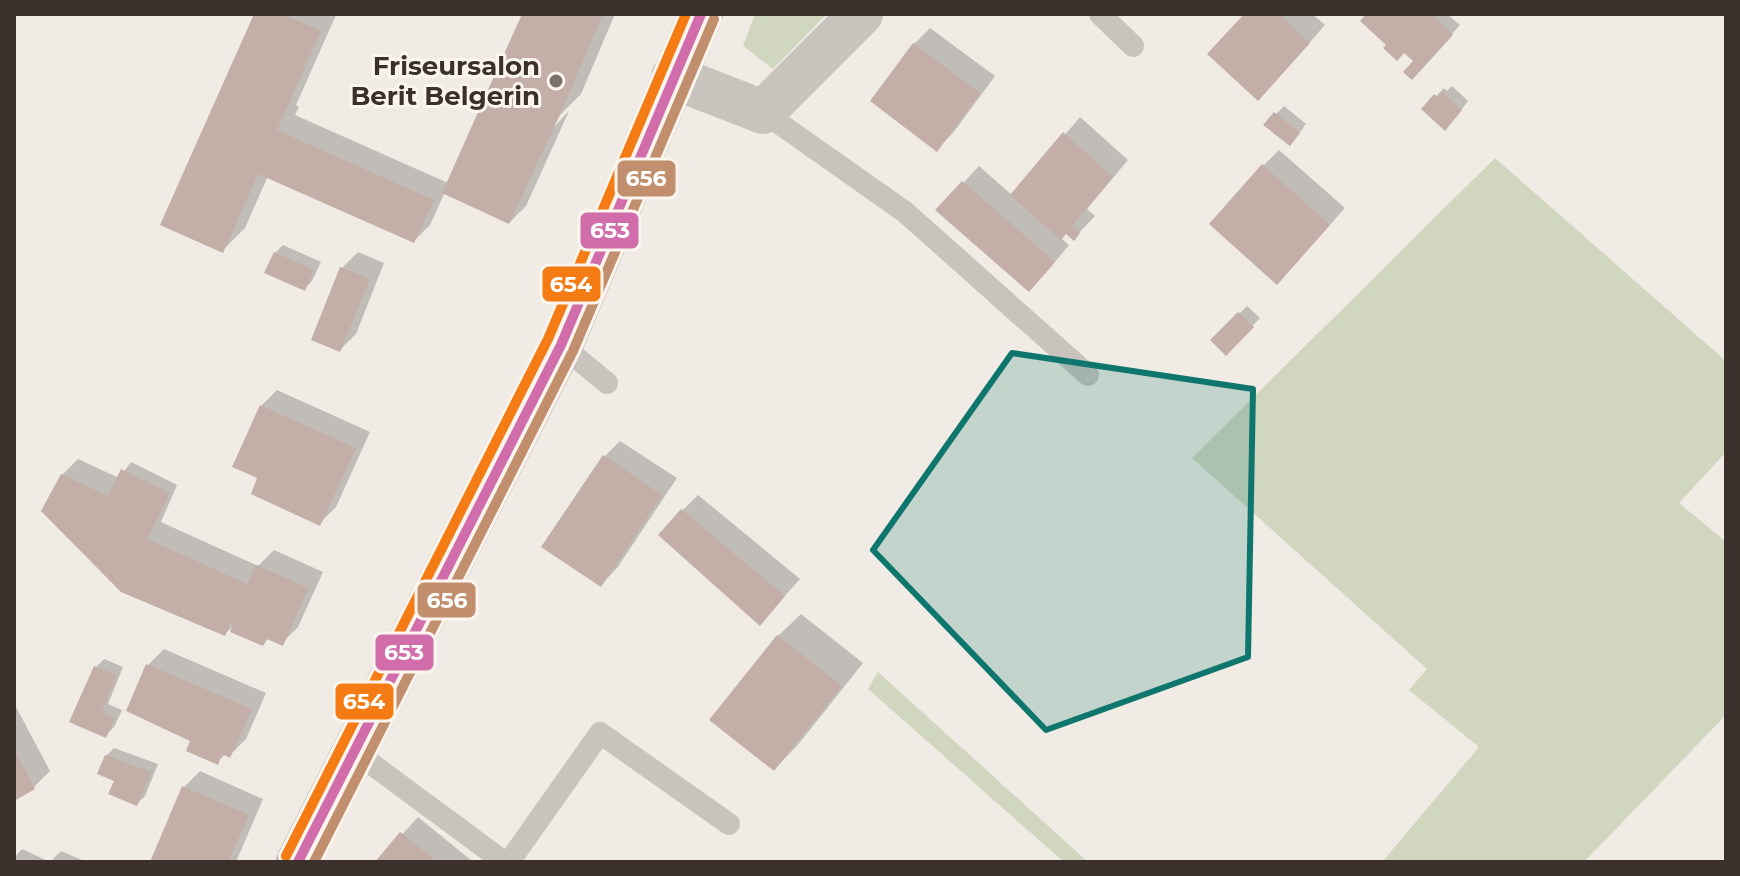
<svg xmlns="http://www.w3.org/2000/svg" width="1740" height="876" viewBox="0 0 1740 876" font-family="Montserrat,sans-serif">
	<style>
		.green { fill: #d1d6bf }
		.shadow { fill: #0003 }
		.building { fill: #c3afa7 }
		.lines { fill: none; stroke-linecap: round; stroke-linejoin: round }
		.service { stroke: #c9c3be; stroke-width: 22 }
		.minor { stroke: #c9c3be; stroke-width: 44 }
		.secondary { stroke: #bab3ae; stroke-width: 44 }
		.bus-1-casing { stroke: #fbf5ee; stroke-width: 16 }
		.bus-2-casing { stroke: #fbf5ee; stroke-width: 16 }
		.bus-3-casing { stroke: #fbf5ee; stroke-width: 16 }
		.bus-1 { stroke: #d06daa; stroke-width: 10 }
		.bus-2 { stroke: #c18f6e; stroke-width: 10 }
		.bus-3 { stroke: #f57c14; stroke-width: 10 }
		.marked { fill: #0f766e; fill-opacity: 0.2; stroke: #0f766e; stroke-width: 6; stroke-linejoin: round }
		.poi-dot { fill: #7a716c; stroke: #fbf5ee; stroke-width: 3 }
		.labels { text-anchor: middle; stroke-width: 6; stroke-linejoin: round; paint-order: stroke }
		.poi-label { font-size: 26px; font-weight: bold; fill: #3b302b; stroke: #fbf5ee; text-anchor: end }
		.line-badge { stroke: #fbf5ee; stroke-width: 3 }
		.badge-label { font-size: 22px; text-anchor: middle; font-weight: bold; fill: #fff }
	</style>
	<rect width="100%" height="100%" fill="#f0ebe5"/>
	<!-- green -->
	<path class="green" d="M755,14h72l-54,55 -30,-23z
		M1495,158l231,203v91l-47,51 47,39v173l-142,147h-202l97,-115 -70,-57 18,-21 -235,-211z
		M878,672l210,190h-24l-196,-173z"/>
	<!-- shadow -->
	<path class="shadow" d="M256,14l80,1 -40,90 3,2 -4,8 153,68 76,-169h91l-34,80 -31,31 3,3 16,-17 -43,95 -16,16 -65,-30 -15,33 -16,16 -146,-65 -23,52 -23,23z
		M1246,14h66l13,11 -51,58z
		M1368,14h79l13,11 -40,45 -4,-10 -11,-9 -16,-6z
		M930,28l65,48 -42,57 -16,16 -64,-48 41,-57z
		M1452,86l16,15 -15,20 -29,-12 20,-21 3,3z
		M1284,106l22,18 -9,12 -21,-22z
		M1080,117l48,43 -41,49 8,7 -21,22 -7,-6 -6,6 8,7 -24,29 -107,-64 41,-44 34,30z
		M1279,150l66,58 -52,58 -30,-100z
		M283,245l38,17 -9,19 -8,8 -29,-36z
		M358,252l26,11 -28,71 -16,16 2,-82z
		M1247,306l13,12 -34,35 -13,-13z
		M277,390l93,42 -34,75 -16,16 -60,-46 1,-71z
		M620,441l57,37 -60,90 -16,17 3,-128z
		M78,459l41,19 12,-16 46,23 -16,37 97,44 16,-16 49,22 -25,55 -16,16 -13,-5 -6,6 -27,-21 -11,11 -163,-159z
		M698,495l102,84 -25,28 -93,-96z
		M801,614l62,49 -66,83 -23,23 4,-133z
		M164,649l102,44 -20,46 -16,16 -4,-1 -9,8 -24,-22 -45,-75z
		M104,659l19,8 -15,37 14,6 -8,17 -8,8 -35,-14 25,-54z
		M15,705l35,66 -16,16 -20,11z
		M114,748l44,16 -13,32 -8,8 -21,-24 -10,-24z
		M200,771l63,28 -27,63h-84l32,-75z
		M418,817l54,44 -1,1h-94z
		M22,849l28,13 11,-11 26,11h-73v-4z"/>
	<!-- building -->
	<path class="building" d="M254,14h28l39,17 -44,99 157,70 -20,43 -156,-69 -35,79 -63,-28z
		M522,14h81l-45,105 -49,105 -67,-31z
		M1244,14h35l31,29 -52,58 -51,-47z
		M1366,14h65l22,21 -41,45 -9,-8 10,-11 -9,-8 -7,8 -14,-13 3,-3 -26,-24z
		M913,43l67,50 -43,59 -67,-51z
		M1442,92l20,18 -17,21 -24,-22 13,-15 4,3z
		M1274,112l26,21 -10,13 -27,-21z
		M1063,132l50,45 -41,49 8,7 -6,8 -8,-7 -5,6 -51,-45z
		M1262,164l68,61 -53,60 -68,-61z
		M962,181l93,81 -26,30 -94,-82z
		M274,252l40,18 -9,21 -41,-18z
		M340,267l30,12 -30,73 -29,-12z
		M1238,312l16,15 -28,29 -16,-16z
		M260,405l96,43 -36,78 -69,-32 6,-16 -25,-11z
		M603,455l59,40 -61,92 -60,-40z
		M121,469l49,24 -23,46 100,45 9,-19 52,23 -25,58 -16,-7 -4,7 -33,-14 3,-8 -3,-2 -5,14 -104,-44 -80,-81 20,-37 47,22z
		M681,509l104,87 -25,30 -102,-91z
		M777,635l65,51 -68,85 -65,-51z
		M146,664l106,45 -22,49 -8,-4 -4,11 -32,-14 4,-10 -64,-30z
		M94,666l23,9 -15,37 13,6 -9,20 -37,-16z
		M14,749l21,40 -21,12z
		M105,755l46,17 -14,34 -29,-12 6,-13 -17,-7z
		M182,786l67,29 -21,47h-78z
		M400,832l38,30h-63z"/>
	<g class="lines">
		<!-- service -->
		<path class="service" d="M1100,14l33,32
			M763,112l142,100 183,163
			M561,345l46,38
			M354,751l150,111
			M509,862l91,-129 129,91"/>
		<!-- minor -->
		<path class="minor" d="M673,77l90,35 98,-98"/>
		<!-- secondary -->
		<path class="secondary" d="M298,862l263,-517 140,-331"/>
		<defs>
			<path id="bus-1" d="M298,862l263,-517 140,-331"/>
			<path id="bus-2" d="M314,862l259,-511 141,-332"/>
			<path id="bus-3" d="M286,856l262,-517 138,-325"/>
		</defs>
		<!-- bus-1 casing -->
		<use href="#bus-1" class="bus-1-casing"/>
		<!-- bus-2 casing -->
		<use href="#bus-2" class="bus-2-casing"/>
		<!-- bus-3 casing -->
		<use href="#bus-3" class="bus-3-casing"/>
		<!-- bus-1 -->
		<use href="#bus-1" class="bus-1"/>
		<!-- bus-2 -->
		<use href="#bus-2" class="bus-2"/>
		<!-- bus-3 -->
		<use href="#bus-3" class="bus-3"/>
	</g>
	<!-- marked area -->
	<path class="marked" d="M1012,353l241,36 -5,268 -202,73 -173,-180z"/>
	<!-- markers -->
	<circle class="poi-dot" cx="556" cy="81" r="8"/>
	<g class="labels">
		<!-- poi labels -->
		<g class="poi-label">
			<text x="540" y="75">Friseursalon<tspan x="540" dy="30">Berit Belgerin</tspan></text>
		</g>
	</g>
	<g class="line-badge">
		<rect x="616" y="159" width="61" height="39" rx="8" fill="#c18f6e"/>
		<rect x="579" y="211" width="61" height="39" rx="8" fill="#d06daa"/>
		<rect x="541" y="265" width="61" height="38" rx="8" fill="#f57c14"/>
		<rect x="416" y="581" width="61" height="38" rx="8" fill="#c18f6e"/>
		<rect x="374" y="633" width="61" height="39" rx="8" fill="#d06daa"/>
		<rect x="334" y="682" width="61" height="39" rx="8" fill="#f57c14"/>
	</g>
	<g class="badge-label">
		<text x="646" y="186">656</text>
		<text x="610" y="238">653</text>
		<text x="571" y="292">654</text>
		<text x="447" y="608">656</text>
		<text x="404" y="660">653</text>
		<text x="364" y="709">654</text>
	</g>
	<!-- border -->
	<rect width="1740" height="876" fill="none" stroke="#3b302b" stroke-width="32"/>
</svg>
